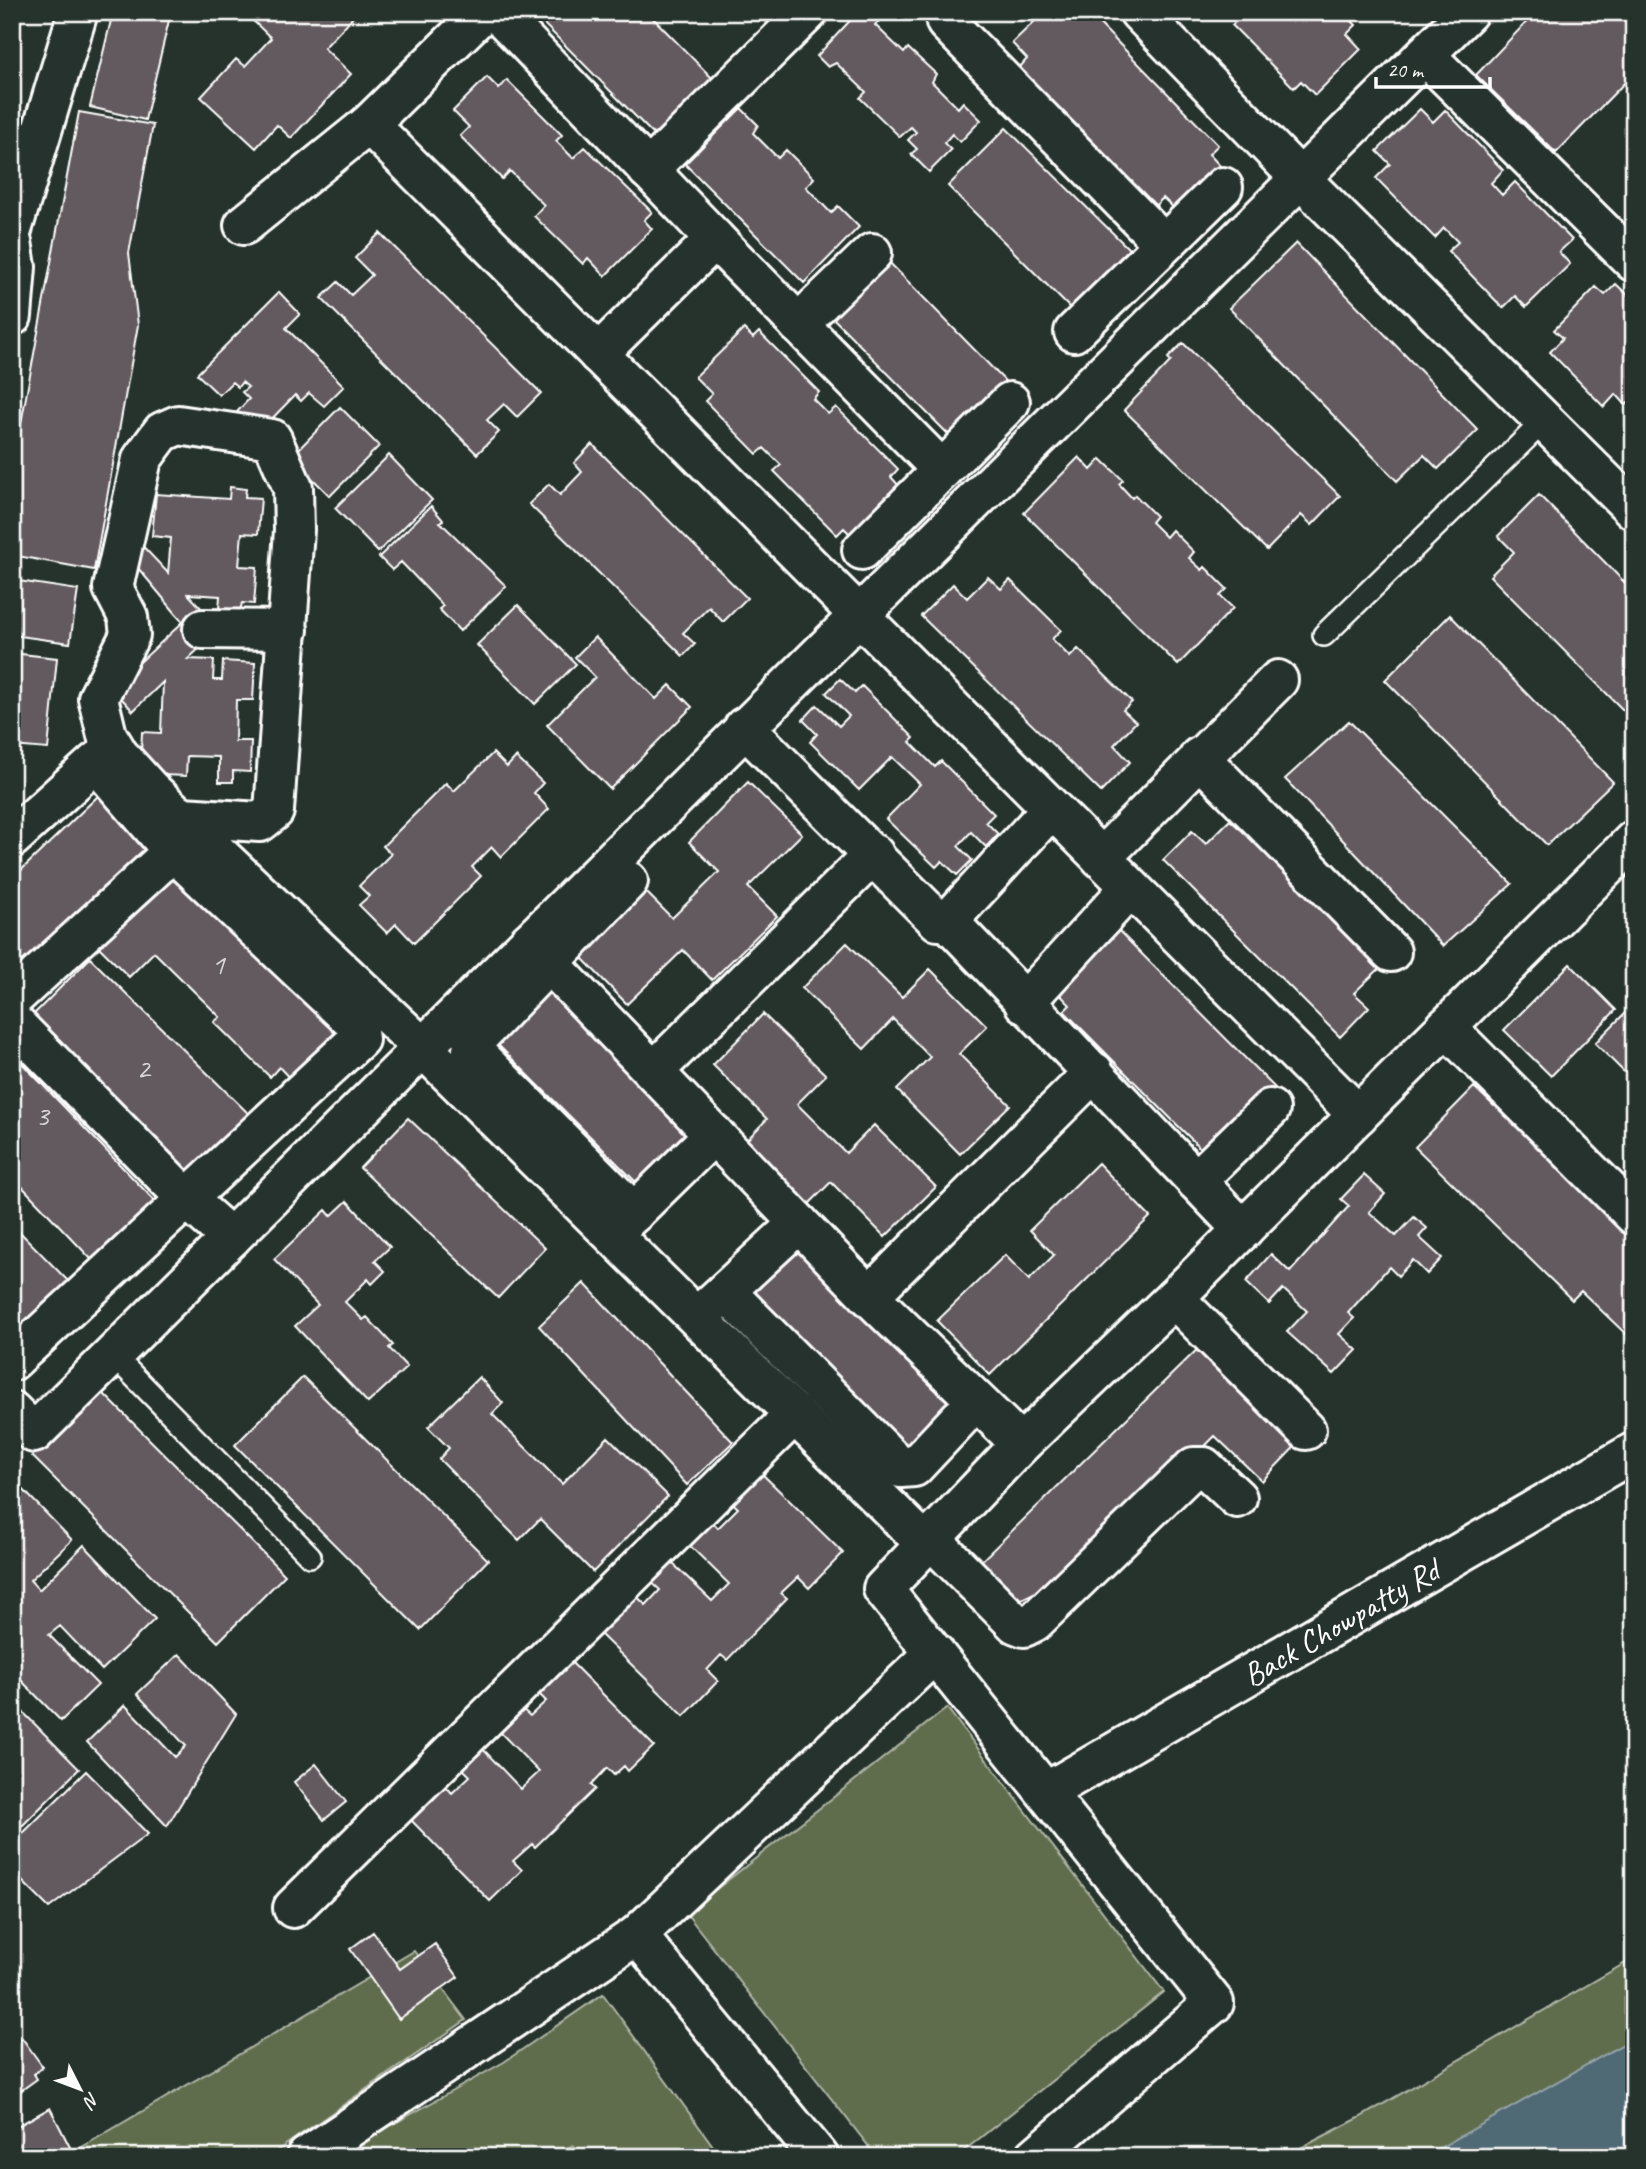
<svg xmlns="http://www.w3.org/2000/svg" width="1646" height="2169" viewBox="0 0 1646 2169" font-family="Caveat,sans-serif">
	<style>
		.green { fill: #606d4e; stroke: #b0b6a6; stroke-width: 2 }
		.water { fill: #506975; stroke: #96a5ac; stroke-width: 2 }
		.building { fill: #645a5e; stroke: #fff; stroke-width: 2 }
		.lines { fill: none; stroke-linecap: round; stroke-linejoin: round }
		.lane-casing { stroke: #fff; stroke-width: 26 }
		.street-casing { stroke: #fff; stroke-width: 44 }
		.lane { stroke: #26332d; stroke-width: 21 }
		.street { stroke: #26332d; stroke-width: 38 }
		.labels { text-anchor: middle; stroke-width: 7; stroke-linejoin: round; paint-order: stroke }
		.number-label { font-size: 30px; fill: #d8d6d7 }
		.street-label { font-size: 33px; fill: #fff; stroke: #26332d }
	</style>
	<rect width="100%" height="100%" fill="#26332d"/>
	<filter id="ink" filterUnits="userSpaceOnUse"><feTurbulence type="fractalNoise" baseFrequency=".0143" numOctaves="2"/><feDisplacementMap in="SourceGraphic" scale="14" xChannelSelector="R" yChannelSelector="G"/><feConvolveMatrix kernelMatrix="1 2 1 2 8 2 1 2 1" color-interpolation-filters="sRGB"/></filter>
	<g filter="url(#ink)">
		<!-- green -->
		<path class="green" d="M947,1708l217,284 -208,165h-79l-191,-244z
			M414,1951l52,69 -198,137h-203z
			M1634,1958v167l-64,32h-287l76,-39z
			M603,1994l118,163h-138l-10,-12 -21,12h-217l169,-95z"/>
		<!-- water -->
		<path class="water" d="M1634,2038v119h-210z"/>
		<!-- building -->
		<path class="building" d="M113,12h58l-26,108 -55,-13z
			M244,12h107l4,3 -31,33 27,26 -60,64 -14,-13 -21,23 -55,-51 35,-38 9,7 26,-28z
			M539,12h108l66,67 -58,57 -119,-120z
			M858,12h16l7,7 -6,6 29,28 4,-5 28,26 -4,8 26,26 5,-6 18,18 -21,22 -8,-8 -8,9 7,7 -22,22 -18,-18 6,-5 -9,-9 8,-8 -5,-5 -11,10 -40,-39 6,-6 -30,-29 -8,4 -11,-11z
			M1044,12h44l130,133 -9,9 12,13 -45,43 -13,-12 -9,9 -135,-139 8,-9 -15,-16z
			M1234,12h109l13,13 -9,9 14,15 -46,46 -14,-14 -7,7 -62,-63 8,-7z
			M1536,12h98v61l-78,80 -80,-78z
			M487,77l12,12 8,-9 55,55 -6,6 17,17 12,-11 67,65 -8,8 8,9 -47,47 -17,-18 -5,6 -49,-48 10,-11 -34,-34 -8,8 -42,-43 9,-9 -16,-16z
			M741,108l17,17 -5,8 25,25 8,-8 28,28 -8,9 25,26 7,-7 21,21 -55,56 -119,-119z
			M1420,109l13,13 12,-12 58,60 -12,13 11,12 13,-13 57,58 -13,12 11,12 -44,43 -11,-11 -12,12 -55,-57 10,-9 -14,-14 -9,10 -59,-60 14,-14 -13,-13z
			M79,112l74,13 -24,128 9,72 -44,245 -82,-15v-83z
			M1006,128l123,121 -59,59 -122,-122z
			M380,233l161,160 -24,24 -13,-13 -17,16 12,12 -22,22 -156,-156 17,-16 13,13 21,-20 -17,-17z
			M1296,243l182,187 -40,39 -14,-14 -27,26 -168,-173z
			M885,258l120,123 -55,55 -121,-122z
			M1616,284l18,17v96l-8,8 -10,-11 -12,13 -54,-55 13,-14 -9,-8 42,-43 9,8z
			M279,292l21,22 -14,14 58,58 -20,20 -15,-13 -8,8 -6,-6 -37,38 -21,-21 12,-13 -7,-7 6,-5 -6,-5 -4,5 -6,-5 -13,13 -22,-21z
			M744,329l9,9 6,-6 60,60 -6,7 15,15 8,-7 62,62 -7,8 10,11 -48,49 -9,-9 -7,7 -63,-64 7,-6 -17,-17 -7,6 -52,-53 7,-7 -17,-17z
			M1183,343l157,153 -28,29 -11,-10 -34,35 -143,-140 47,-49 -3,-3z
			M340,407l39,39 -49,50 -39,-39z
			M592,444l155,154 -24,24 -14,-15 -26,26 12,11 -12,12 -154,-152 20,-20 11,11 22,-23 -8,-9z
			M389,455l43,45 -54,52 -43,-44z
			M1079,457l12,13 10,-11 22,21 -4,4 13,14 3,-3 21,21 -5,6 15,15 6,-7 22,22 -5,6 13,12 3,-3 22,22 -7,7 13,12 -55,57 -154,-152z
			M230,487l16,2 -1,8 16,1 -3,36 -16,-1 -3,33 18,1 -3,37 -12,-1 -2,8 -21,-2 1,-13 -32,-2 16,17 1,32 -17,16 26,1 -1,20h9l1,-19 32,2 -2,37h-17l-1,41h16l-1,31 -17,-1v11h-14v-25l-32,-1 -1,20 -46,-2 2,-42 19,1 2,-51 -30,29 -21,-23 71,-66 -55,-66 8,-17 32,34 3,-35 -19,-2 4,-42 73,5z
			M1539,495l95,97v129l-144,-145 24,-24 -16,-16z
			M431,506l12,14 -3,2 66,64 -46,45 -21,-22 4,-3 -42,-44 -9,8 -13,-13z
			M988,577l13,12 9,-9 51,50 -9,9 18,18 8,-8 54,53 -9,8 13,12 -22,23 16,17 -29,30 -180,-176 32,-32 14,14z
			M12,580l66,10 -8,53 -58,-8z
			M518,605l58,59 -41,40 -58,-59z
			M1450,615l163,167 -66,63 -162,-165z
			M595,637l61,62 14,-14 22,22 -82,82 -63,-64 48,-48 -20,-20z
			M12,653l45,5 -9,91 -36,-3z
			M840,679l15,14 7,-7 52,52 -4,4 25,25 6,-6 53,53 -8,8 12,12 -12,13 -15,-15 -13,14 14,14 -15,15 -15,-14 -6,6 -50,-48 34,-35 -28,-27 -33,33 -49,-48 7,-8 -14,-14 14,-15 22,21 10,-10 -23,-23z
			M1349,721l163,163 -69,62 -158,-167z
			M493,753l14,14 9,-10 27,26 -9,10 15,16 -48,48 -9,-10 -20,20 9,9 -67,67 -18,-19 -9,9 -28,-28 10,-9 -10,-10 32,-32 -8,-8 63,-63 8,8z
			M748,782l54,52 -54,53 29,29 -65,64 -29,-30 -56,54 -49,-50 66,-64 28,28 47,-46 -30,-30z
			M98,796l55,57 -141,137v-111z
			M1230,820l10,9 7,-6 127,127 -7,7 12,12 -25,24 15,14 -29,30 -177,-177 29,-29 14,13z
			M174,869l168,166 -48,48 -15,-16 -9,10 -56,-55 6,-5 -66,-65 -25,25 -31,-31z
			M1111,923l167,168 -68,67 -146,-147 6,-6 -20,-21z
			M847,943l55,54 28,-28 57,57 -28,28 51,51 -50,49 -63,-64 33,-33 -37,-38 -29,30 -62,-61z
			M90,958l164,161 -59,59 -164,-161z
			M1570,964l46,46 -65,66 -47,-46z
			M539,983l158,156 -52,52 -157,-156z
			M1633,1005l1,1v76l-39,-39z
			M763,1014l63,61 -29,29 49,49 28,-28 62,62 -51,50 -54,-55 -28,28 -64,-62 28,-29 -54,-54z
			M12,1053l143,148 -62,60 -81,-85z
			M1474,1087l20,19 8,-6 132,123 -3,16 3,3v100l-53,-51 -9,9 -157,-153z
			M408,1118l137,130 -47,50 -138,-130z
			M1098,1163l52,54 -160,158 -53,-54 68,-66 24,25 25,-25 -24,-25z
			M1364,1175l21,19 -16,18 27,24 18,-19 13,11 -8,9 23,21 -15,16 -14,-14 -15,16 -9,-9 -41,46 6,5 -15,16 18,16 -23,24 -47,-42 20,-21 -24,-22 -14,15 -23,-22 25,-28 19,18 59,-66 -8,-7z
			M347,1201l43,46 -15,14 10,10 -13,13 -4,-5 -23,23 18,18 4,-3 26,28 -4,3 18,19 -39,36 -73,-77 23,-21 -44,-46 52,-49 5,6z
			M12,1224l57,58 -57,54z
			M794,1240l162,165 -53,52 -162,-165z
			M584,1283l149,159 -46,43 -148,-159z
			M1210,1337l96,98 -44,46 -47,-45 -132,133 -80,39 -35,-34z
			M303,1377l185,183 -68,70 -185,-185z
			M479,1377l24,26 -11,11 70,70 46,-47 60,59 -75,76 -53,-53 -21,21 -80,-81 10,-11 -21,-21z
			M99,1389l186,186 -67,67 -186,-186z
			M755,1467l88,86 -34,35 -11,-11 -17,16 6,5 -60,62 -6,-5 -14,15 11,11 -34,35 -88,-86 37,-37 13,12 14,-15 -13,-12 20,-20 45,43 17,-17 -45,-44 23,-24 11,12 20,-20 -12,-11z
			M12,1478l60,62 -42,40 9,10 45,-45 71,74 -53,51 -42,-44 -11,9 49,50 -37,36 -49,-50z
			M179,1654l57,60 -69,112 -80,-84 38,-37 50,52 11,-11 -49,-52z
			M571,1662l83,84 -26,25 -4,-5 -10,9 -7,-7 -16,17 4,4 -60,58 -3,-3 -19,17 9,9 -32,31 -81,-83 35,-34 8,9 18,-17 -10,-10 20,-20 41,43 18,-17 -43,-44 23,-22 11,10 16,-15 -7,-7z
			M12,1701l67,68 -67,67z
			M316,1764l30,38 -22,18 -30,-38z
			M86,1771l62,63 -99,74 -37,-37v-27z
			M373,1932l27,37 35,-25 23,33 -59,42 -49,-70z
			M22,2038l21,29 -9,7 3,5 -25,18v-52z
			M50,2108l25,49h-51l-12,-23v-5z"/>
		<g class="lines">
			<defs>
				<path id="lane" d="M1324,635l220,-214
					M113,1355l197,201"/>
				<g id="street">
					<path d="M1139,12l161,166 334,332"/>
					<path d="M502,17l213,222 -117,115"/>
					<path d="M946,22l218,222"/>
					<path d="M1425,55l209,207"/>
					<path d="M369,124l989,991"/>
					<path d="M648,170l160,-158"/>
					<path d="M244,225l125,-101 114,-112"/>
					<path d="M12,230l66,-218"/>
					<path d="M715,239l227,231"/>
					<path d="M12,242l4,25 -4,49"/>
					<path d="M798,324l74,-71"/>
					<path d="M1074,332l149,-145"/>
					<path d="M862,550l148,-148"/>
					<path d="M203,629l85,1"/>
					<path d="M744,727l194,194h10l295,309"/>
					<path d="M1199,757l192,195"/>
					<path d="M182,817l78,5 14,-11 20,-281 -1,-42 -21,-49 -94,-14 -16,7 -20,27 -29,129 15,29 2,18 -32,63 9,37 12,20 31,34 273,259 504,497"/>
					<path d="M12,838l84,-76 76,88 185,175 2,14 -347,322"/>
					<path d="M1101,858l177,-178"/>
					<path d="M628,881l-154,160 -2,9 162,163"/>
					<path d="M948,921l103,-112"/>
					<path d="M529,942l340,354 152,148"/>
					<path d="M12,999l180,-165"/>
					<path d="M1024,1003l106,-115"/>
					<path d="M12,1021l175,178 44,39"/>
					<path d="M1446,1027l188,188"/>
					<path d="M654,1071l220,-217"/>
					<path d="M1196,1181l74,-72"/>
					<path d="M616,1230l98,-96"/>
					<path d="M726,1292l175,176 13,-1 46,-49"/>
					<path d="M869,1296l225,-224"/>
					<path d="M1174,1298l132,132"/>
					<path d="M706,1309l93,-86"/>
					<path d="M12,1411l22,22 1434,-1421"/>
					<path d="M932,1540l84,84 8,3 10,-5 160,-155h10l33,31"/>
					<path id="s1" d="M1046,1792l588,-340"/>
					<path d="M293,1908l502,-494"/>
					<path d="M306,2157l331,-222"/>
					<path d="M819,2157l-182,-222 298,-282"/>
					<path d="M1035,2157l179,-154 -331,-414 138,-145 153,-146 460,-458"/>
				</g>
			</defs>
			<!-- lane casing -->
			<use href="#lane" class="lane-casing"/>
			<!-- street casing -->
			<use href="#street" class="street-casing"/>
			<!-- lane -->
			<use href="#lane" class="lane"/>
			<!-- street -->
			<use href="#street" class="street"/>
		</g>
	</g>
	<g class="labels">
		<!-- number labels -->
		<g class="number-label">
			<text x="218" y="974">1</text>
			<text x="143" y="1078">2</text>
			<text x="42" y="1125">3</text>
		</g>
		<!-- street labels -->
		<g class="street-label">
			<text dy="12" stroke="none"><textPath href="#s1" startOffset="340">Back Chowpatty Rd</textPath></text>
		</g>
	</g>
	<!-- margin -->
	<rect width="1646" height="2169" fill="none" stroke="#26332d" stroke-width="42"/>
	<rect x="21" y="21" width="1604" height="2127" fill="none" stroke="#fff" stroke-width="2.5" filter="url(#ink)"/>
	<!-- north arrow -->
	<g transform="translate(80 2089) rotate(132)" stroke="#26332d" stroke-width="5" paint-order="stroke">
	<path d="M0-5L12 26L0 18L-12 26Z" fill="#ffffff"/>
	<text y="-10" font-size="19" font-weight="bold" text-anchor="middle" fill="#ffffff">N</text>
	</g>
	<!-- scale -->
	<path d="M1376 77v10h114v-10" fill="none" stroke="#ffffff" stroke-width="3.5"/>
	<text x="1387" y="77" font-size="21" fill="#ffffff" stroke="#26332d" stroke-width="5" paint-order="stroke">20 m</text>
</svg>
